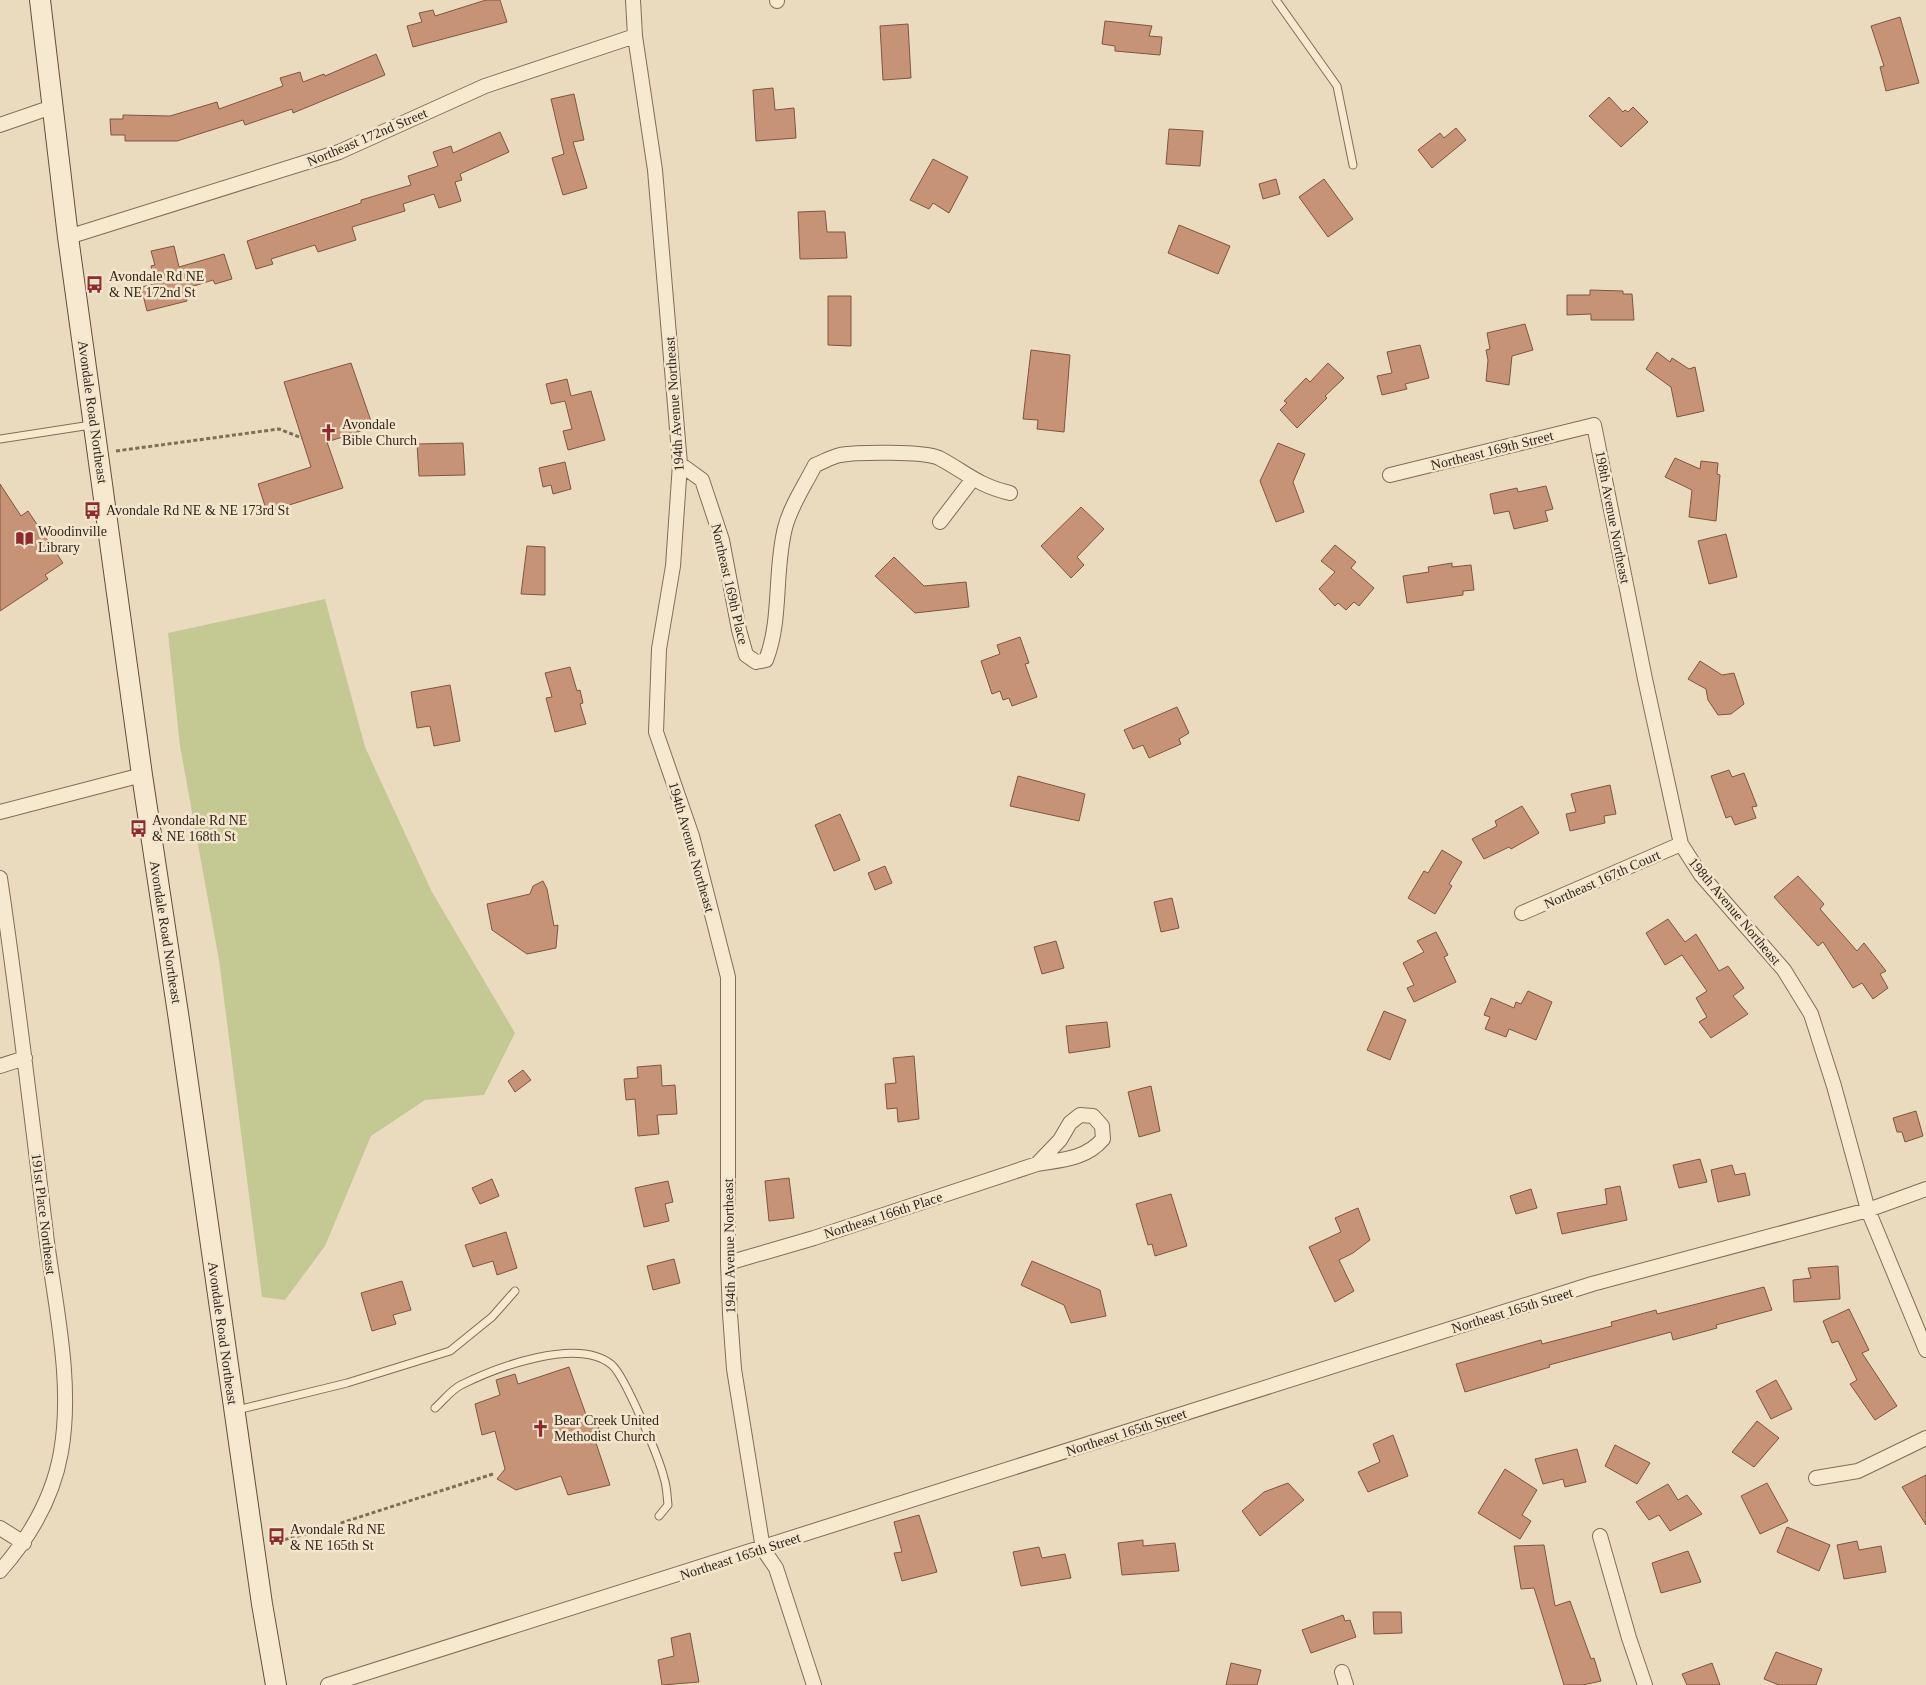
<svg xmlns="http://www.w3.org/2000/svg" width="1926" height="1685" viewBox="0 0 1926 1685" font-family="'Times New Roman',serif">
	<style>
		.green { fill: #c4c893 }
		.building { fill: #c79376; stroke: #80553f }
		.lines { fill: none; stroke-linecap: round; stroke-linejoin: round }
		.service-casing { stroke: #826c58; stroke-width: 9 }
		.minor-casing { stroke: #826c58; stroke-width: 16 }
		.secondary-casing { stroke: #634d3b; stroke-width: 22 }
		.path { stroke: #826c58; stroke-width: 3; stroke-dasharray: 4 2.5; stroke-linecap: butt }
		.service { stroke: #f6e9d0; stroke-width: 7 }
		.minor { stroke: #f6e9d0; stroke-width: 14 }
		.secondary { stroke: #f6e9d0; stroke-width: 20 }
		.labels { text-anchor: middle; stroke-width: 5; stroke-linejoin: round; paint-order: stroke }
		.street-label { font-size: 14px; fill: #32251c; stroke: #f3e6cd }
		.poi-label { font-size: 14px; fill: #32251c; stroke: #f3e6cd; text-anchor: start }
	</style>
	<rect width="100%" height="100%" fill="#ebdbbe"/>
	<!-- green -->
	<path class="green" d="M325,599l40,148 67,145 83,141 -31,62 -59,5 -54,36 -46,110 -40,54 -23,-3 -43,-337 -39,-214 -12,-113z"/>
	<!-- building -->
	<path class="building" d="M486,0h14l7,22 -94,25 -6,-21 15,-4 -3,-9 14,-3 2,6z
		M1900,17l19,66 -33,8 -6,-24 4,-1 -13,-40z
		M1105,21l47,5 -3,10 13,1 -2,18 -45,-4v-5l-13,-2z
		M908,24l3,54 -28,2 -3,-54z
		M376,54l9,21 -92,38 -1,-4 -47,16 -2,-5 -66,21h-52v-6h-14l-1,-16h13v-4l47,1 47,-14 2,7 64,-23 -3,-8 20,-6 3,10 21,-8 1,2z
		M773,88l2,22 19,-2 2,30 -40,3 -3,-51z
		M574,94l10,46 -11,2 14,46 -24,7 -11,-37 12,-4 -13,-55z
		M1609,97l14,15 2,-2 3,2 5,-5 15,15 -27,25 -32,-31z
		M1456,128l10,12 -34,28 -14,-18 22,-17 4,5z
		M1169,129l34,2 -3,35 -34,-2z
		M500,132l9,20 -49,22 2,6 -7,2 6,19 -22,7 -5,-14 -31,10 2,7 -53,16 4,13 -38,12 -3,-7 -44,14 2,5 -17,5 -9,-28 114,-38v-3l50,-15 -3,-9 30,-10 -5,-14 18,-6 2,7z
		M933,159l35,18 -19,36 -16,-10 -4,6 -19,-9z
		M1276,179l4,15 -17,5 -4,-15z
		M1324,179l29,40 -25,18 -29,-40z
		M825,211l2,21h18l2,26 -47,1 -2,-47z
		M1179,225l51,21 -12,28 -50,-21z
		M174,246l5,21 45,-13 8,25 -17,5 -2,-4 -29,9 3,12 -40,10 -6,-24 14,-3 -4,-18 4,-1 -4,-14z
		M1590,290l33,1v3h9l2,26h-43v-6l-24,1v-20h23z
		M828,296h23v50l-23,-1z
		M1525,324l8,26 -21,6 -3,29 -23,-4 2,-21 -2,-10 4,-1 -3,-16z
		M1420,345l9,33 -24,6 2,5 -25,6 -5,-19 15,-3 -5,-21z
		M1031,350l39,5 -6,77 -27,-3 1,-9 -15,-1z
		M1657,352l13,10 2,-4 17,11 6,-2 9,44 -27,6 -6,-30 -25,-18z
		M351,363l22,64 -46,15 16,46 -76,24 -9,-28 53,-17 -27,-85z
		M1328,363l16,15 -19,18 2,2 -30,30 -17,-18 7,-7 -3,-2 22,-23 4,4z
		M567,379l4,17 20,-5 14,49 -37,10 -5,-19 9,-2 -7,-28 -14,3 -5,-20z
		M463,443l2,32 -46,1 -2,-32z
		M1278,443l27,11 -12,28 11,30 -28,10 -16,-41z
		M1675,458l25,11 1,-8 17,2 -1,11 3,1 -4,46 -27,-4 3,-27 -27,-13z
		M565,462l6,27 -18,5 -2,-9 -8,2 -4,-19z
		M0,484l21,32 7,-5 35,52 -18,12 3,4 -48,32z
		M1546,486l7,23 -8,2 3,10 -34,8 -5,-18 -15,3 -4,-20 27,-6 1,4z
		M1081,507l23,22 -27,28 7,8 -13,13 -30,-32z
		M1726,534l11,43 -28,7 -11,-43z
		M1335,545l21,17 -5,6 23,20 -15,18 -5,-4 -8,8 -8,-7 -3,3 -16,-17 16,-17 -14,-11z
		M527,546l18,1v48l-24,-1z
		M894,557l30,29 42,-4 3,25 -54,6 -40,-37z
		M1452,563v4l19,-2 3,25 -11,1v4l-56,8 -4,-27 26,-4 -1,-5z
		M1020,637l9,26 -4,1 12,33 -25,9 -3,-8 -6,2 -3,-9 -8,3 -11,-33 19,-7 -3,-9z
		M1700,661l22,14 12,-2 10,31 -13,10 -13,1 -10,-15 -2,-11 -18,-10z
		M570,667l7,24 3,-1 3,13 -3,1 6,20 -31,8 -9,-34 6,-1 -7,-24z
		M450,685l10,56 -26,5 -4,-20 -13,2 -6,-36z
		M1177,707l12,26 -10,6 2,5 -32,14 -6,-13 -10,4 -9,-19z
		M1729,770l3,7 12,-4 13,33 -5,1 4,11 -21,7 -4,-9 -5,2 -15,-42z
		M1018,776l67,18 -6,27 -69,-15z
		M1610,785l6,29 -12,2 1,7 -35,8 -4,-17 10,-2 -5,-18z
		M1522,806l17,27 -28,16 -2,-2 -25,12 -12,-20 25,-13 -2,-5z
		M840,814l20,46 -26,11 -19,-46z
		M1442,850l20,12 -13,22 3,2 -17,28 -27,-16 16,-27 4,2z
		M885,866l7,17 -17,7 -7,-17z
		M1798,876l26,28 -4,5 37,42 7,-8 22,28 -6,3 8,14 -15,11 -11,-16 -9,5 -30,-46 -5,4 -44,-49z
		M543,881l4,8 7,37 4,-1 -2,23 -29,6 -35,-24 -5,-26 43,-10 3,-8z
		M1172,898l7,30 -18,4 -7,-30z
		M1668,919l17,23 11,-8 23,37 9,-5 16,22 -11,8 15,18 -37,24 -12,-16 8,-5 -11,-19 11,-7 -25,-36 -17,10 -19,-32z
		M1436,932l12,23 -4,2 12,25 -42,20 -7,-14 7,-3 -11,-22 21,-11 -7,-11z
		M1056,941l8,27 -22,6 -8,-27z
		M1528,991l24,11 -16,38 -27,-11 -3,8 -21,-8 5,-12 -6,-2 7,-17 23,10 2,-6 5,2z
		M1384,1011l22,9 -16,40 -23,-10z
		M1107,1022l3,25 -41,6 -3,-27z
		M914,1056l5,63 -21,3 -1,-14 -10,1 -2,-25 11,-1 -3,-25z
		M661,1065l1,21 13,-1 2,29 -20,1 2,19 -21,2 -3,-37 -9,1 -2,-21 14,-1 -1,-11z
		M523,1070l8,10 -16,12 -7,-11z
		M1151,1086l9,45 -21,6 -11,-45z
		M1916,1111l7,25 -18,6 -3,-10h-5l-4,-14z
		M1700,1159l7,23 -28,6 -6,-23z
		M1732,1165l3,10 10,-2 5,22 -32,7 -7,-32z
		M789,1178l5,40 -25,3 -4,-40z
		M492,1179l7,17 -19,8 -8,-16z
		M668,1181l5,21 -8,2 4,17 -25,6 -9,-39z
		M1620,1186l7,34 -65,14 -5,-21 50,-9 -2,-15z
		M1531,1189l6,19 -21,6 -6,-18z
		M1171,1194l16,52 -32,10 -3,-12 -4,1 -12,-41z
		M1358,1208l12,32 -17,13 -14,7 15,31 -19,11 -26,-55 32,-15 -6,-14z
		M506,1232l11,36 -20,7 -4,-14 -20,6 -8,-22z
		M674,1259l6,24 -27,7 -6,-24z
		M1032,1261l68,29 6,26 -35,7 -7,-18 -43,-20z
		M1838,1266l2,33 -46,3 -1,-22 18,-2 -3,-10z
		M402,1281l9,29 -18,5 3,9 -24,7 -11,-38z
		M1764,1287l8,23 -56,15 1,3 -44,12 -2,-8 -122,33 1,2 -85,25 -9,-28 85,-24 1,4 70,-18 -1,-4 45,-12 1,4z
		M1849,1309l20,41 -7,3 35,53 -22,14 -25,-36 7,-4 -19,-39 -6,2 -9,-22z
		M569,1367l21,59 7,-3 5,14 -7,3 15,45 -42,10 -7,-19 -45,14 -19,-11 8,-10 -10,-38 -13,4 -7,-31 25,-9 -4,-15 19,-6 3,10z
		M1776,1380l16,29 -21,10 -15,-28z
		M1757,1421l22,17 -25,29 -22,-15z
		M1393,1435l15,41 -40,16 -10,-20 22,-10 -7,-18z
		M1615,1445l35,18 -13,21 -32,-18z
		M1577,1449l9,33 -21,5 -2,-8 -20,5 -8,-25z
		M1505,1469l32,21 -15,25 9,6 -11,18 -42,-26z
		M1926,1475v50l-24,-38z
		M1288,1483l16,17 -44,36 -18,-25 22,-19z
		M1767,1483l21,38 -28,13 -19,-38z
		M1668,1484l10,16 9,-5 15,19 -32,17 -11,-16 -10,5 -13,-18z
		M919,1515l18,57 -35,9 -8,-28 8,-1 -8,-30z
		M1787,1527l43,18 -11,26 -42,-19z
		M1143,1540v6l32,-3 4,28 -57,4 -4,-32z
		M1857,1541l2,9 22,-4 5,26 -42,7 -7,-34z
		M1544,1545l11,61 15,-5 21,58 3,-1 7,23 -18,4h-19l-30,-97 -13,1 -7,-43z
		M1039,1547l3,11 23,-4 6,24 -50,8 -8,-34z
		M1688,1551l13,31 -40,11 -9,-30z
		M1373,1612h28l1,21 -28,1z
		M1343,1615l2,6 5,-1 6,17 -45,16 -9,-23z
		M690,1633l9,49 -37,3 -4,-25 16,-4 -3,-18z
		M1776,1652l46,17 -6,16h-37l-15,-6z
		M1231,1663l30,7 -4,15h-31z
		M1712,1663l8,22h-33l-5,-11z"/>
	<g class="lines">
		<defs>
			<path id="service" d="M1276,0l61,86 16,79
				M0,439l91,-14
				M435,1408c8,-7 16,-18 26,-23 34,-17 117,-49 151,-20 14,13 47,93 52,113 3,9 3,18 4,27l-9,11
				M237,1410l110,-27 103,-32 42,-34 23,-26"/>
			<path id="minor" d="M633,0l2,36 20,134 25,294 -7,102 -14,83 -3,83 36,104 36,141v286l2,51 4,55 29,180 13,19 38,117
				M777,0v1
				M0,125l52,-18
				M68,237l271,-85 146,-66 150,-50
				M680,464l22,16 20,60 17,90 7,25 10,7 10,-2c16,-41 8,-89 19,-132 5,-21 20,-43 30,-63 8,-3 16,-8 25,-10 17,-3 84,-4 99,3 28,15 38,27 71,35
				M1390,475l204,-50 51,254 36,165 20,31 83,95 27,44 23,72 34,124 58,140
				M940,522l32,-42
				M0,812l142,-37
				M0,878c18,121 32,242 47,364 9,67 26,142 14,210 -8,46 -31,85 -61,119
				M1522,913l159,-69
				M0,1066l25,-8
				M728,1263l86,-25 223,-74c25,-4 49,-5 66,-25l-1,-13 -9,-10 -13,-1 -10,8 -10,17 -23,24
				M1816,1478l42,-7 68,-33
				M0,1528l24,15
				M1600,1536l29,102 16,47
				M1342,1672l4,13
				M328,1685l1264,-401 276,-74 58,-21"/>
			<path id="secondary" d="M40,0l28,237 74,538 37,245 83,584 14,81"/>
		</defs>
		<!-- service casing -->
		<use href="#service" class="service-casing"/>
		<!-- minor casing -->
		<use href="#minor" class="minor-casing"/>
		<!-- secondary casing -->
		<use href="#secondary" class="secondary-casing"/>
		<!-- path -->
		<path class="path" d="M116,451l163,-22 23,9
			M272,1543l41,-11 180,-58"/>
		<!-- service -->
		<use href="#service" class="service"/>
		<!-- minor -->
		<use href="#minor" class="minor"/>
		<!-- secondary -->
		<use href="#secondary" class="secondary"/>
	</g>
	<!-- icons -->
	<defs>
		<symbol id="bus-bare" viewBox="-9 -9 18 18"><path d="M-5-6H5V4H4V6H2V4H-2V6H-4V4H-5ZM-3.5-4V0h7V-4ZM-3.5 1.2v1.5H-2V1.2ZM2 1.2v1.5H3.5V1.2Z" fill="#8d2b31" stroke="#f3e6cd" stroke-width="2.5" paint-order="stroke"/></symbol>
		<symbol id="church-bare" viewBox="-9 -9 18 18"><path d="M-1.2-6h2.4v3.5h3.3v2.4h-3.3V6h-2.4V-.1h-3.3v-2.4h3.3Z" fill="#8d2b31" stroke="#f3e6cd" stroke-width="2.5" paint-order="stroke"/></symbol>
		<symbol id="library-bare" viewBox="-9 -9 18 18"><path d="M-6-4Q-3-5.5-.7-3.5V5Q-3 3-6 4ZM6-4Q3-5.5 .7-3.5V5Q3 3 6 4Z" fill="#8d2b31" stroke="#f3e6cd" stroke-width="2.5" paint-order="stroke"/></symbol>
	</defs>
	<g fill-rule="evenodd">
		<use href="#bus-bare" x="82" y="272" width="25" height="25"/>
		<use href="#church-bare" x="316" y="420" width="25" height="25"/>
		<use href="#bus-bare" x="80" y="498" width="25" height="25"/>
		<use href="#library-bare" x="12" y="526" width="25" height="25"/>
		<use href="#bus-bare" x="126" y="816" width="25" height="25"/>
		<use href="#church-bare" x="528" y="1416" width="25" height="25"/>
		<use href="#bus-bare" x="264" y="1524" width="25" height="25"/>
	</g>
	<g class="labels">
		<!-- street labels -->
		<g class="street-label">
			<text transform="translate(367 137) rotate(-23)" y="5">Northeast 172nd Street</text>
			<text transform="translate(674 404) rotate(-94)" y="5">194th Avenue Northeast</text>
			<text transform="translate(93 412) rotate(82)" y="5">Avondale Road Northeast</text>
			<text transform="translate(1492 450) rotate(-14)" y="5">Northeast 169th Street</text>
			<text transform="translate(1613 517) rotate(79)" y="5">198th Avenue Northeast</text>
			<text transform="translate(730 584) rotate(77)" y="5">Northeast 169th Place</text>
			<text transform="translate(692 847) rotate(74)" y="5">194th Avenue Northeast</text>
			<text transform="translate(1602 879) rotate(-24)" y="5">Northeast 167th Court</text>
			<text transform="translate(1735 911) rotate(50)" y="5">198th Avenue Northeast</text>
			<text transform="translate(166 932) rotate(81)" y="5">Avondale Road Northeast</text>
			<text transform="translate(44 1214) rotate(83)" y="5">191st Place Northeast</text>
			<text transform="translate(883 1215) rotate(-18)" y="5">Northeast 166th Place</text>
			<text transform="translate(729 1246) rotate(-91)" y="5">194th Avenue Northeast</text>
			<text transform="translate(1512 1310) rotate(-17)" y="5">Northeast 165th Street</text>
			<text transform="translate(223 1333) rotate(82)" y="5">Avondale Road Northeast</text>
			<text transform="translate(1126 1432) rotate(-18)" y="5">Northeast 165th Street</text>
			<text transform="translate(740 1556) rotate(-18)" y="5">Northeast 165th Street</text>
		</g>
		<!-- poi labels -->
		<g class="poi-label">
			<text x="109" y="281">Avondale Rd NE<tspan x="109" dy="16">&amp; NE 172nd St</tspan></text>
			<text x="342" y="429">Avondale<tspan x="342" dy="16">Bible Church</tspan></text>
			<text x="106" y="515">Avondale Rd NE &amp; NE 173rd St</text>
			<text x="38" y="536">Woodinville<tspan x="38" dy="16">Library</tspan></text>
			<text x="152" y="825">Avondale Rd NE<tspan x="152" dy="16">&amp; NE 168th St</tspan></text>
			<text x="554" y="1425">Bear Creek United<tspan x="554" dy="16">Methodist Church</tspan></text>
			<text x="290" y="1534">Avondale Rd NE<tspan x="290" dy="16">&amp; NE 165th St</tspan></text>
		</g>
	</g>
</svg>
